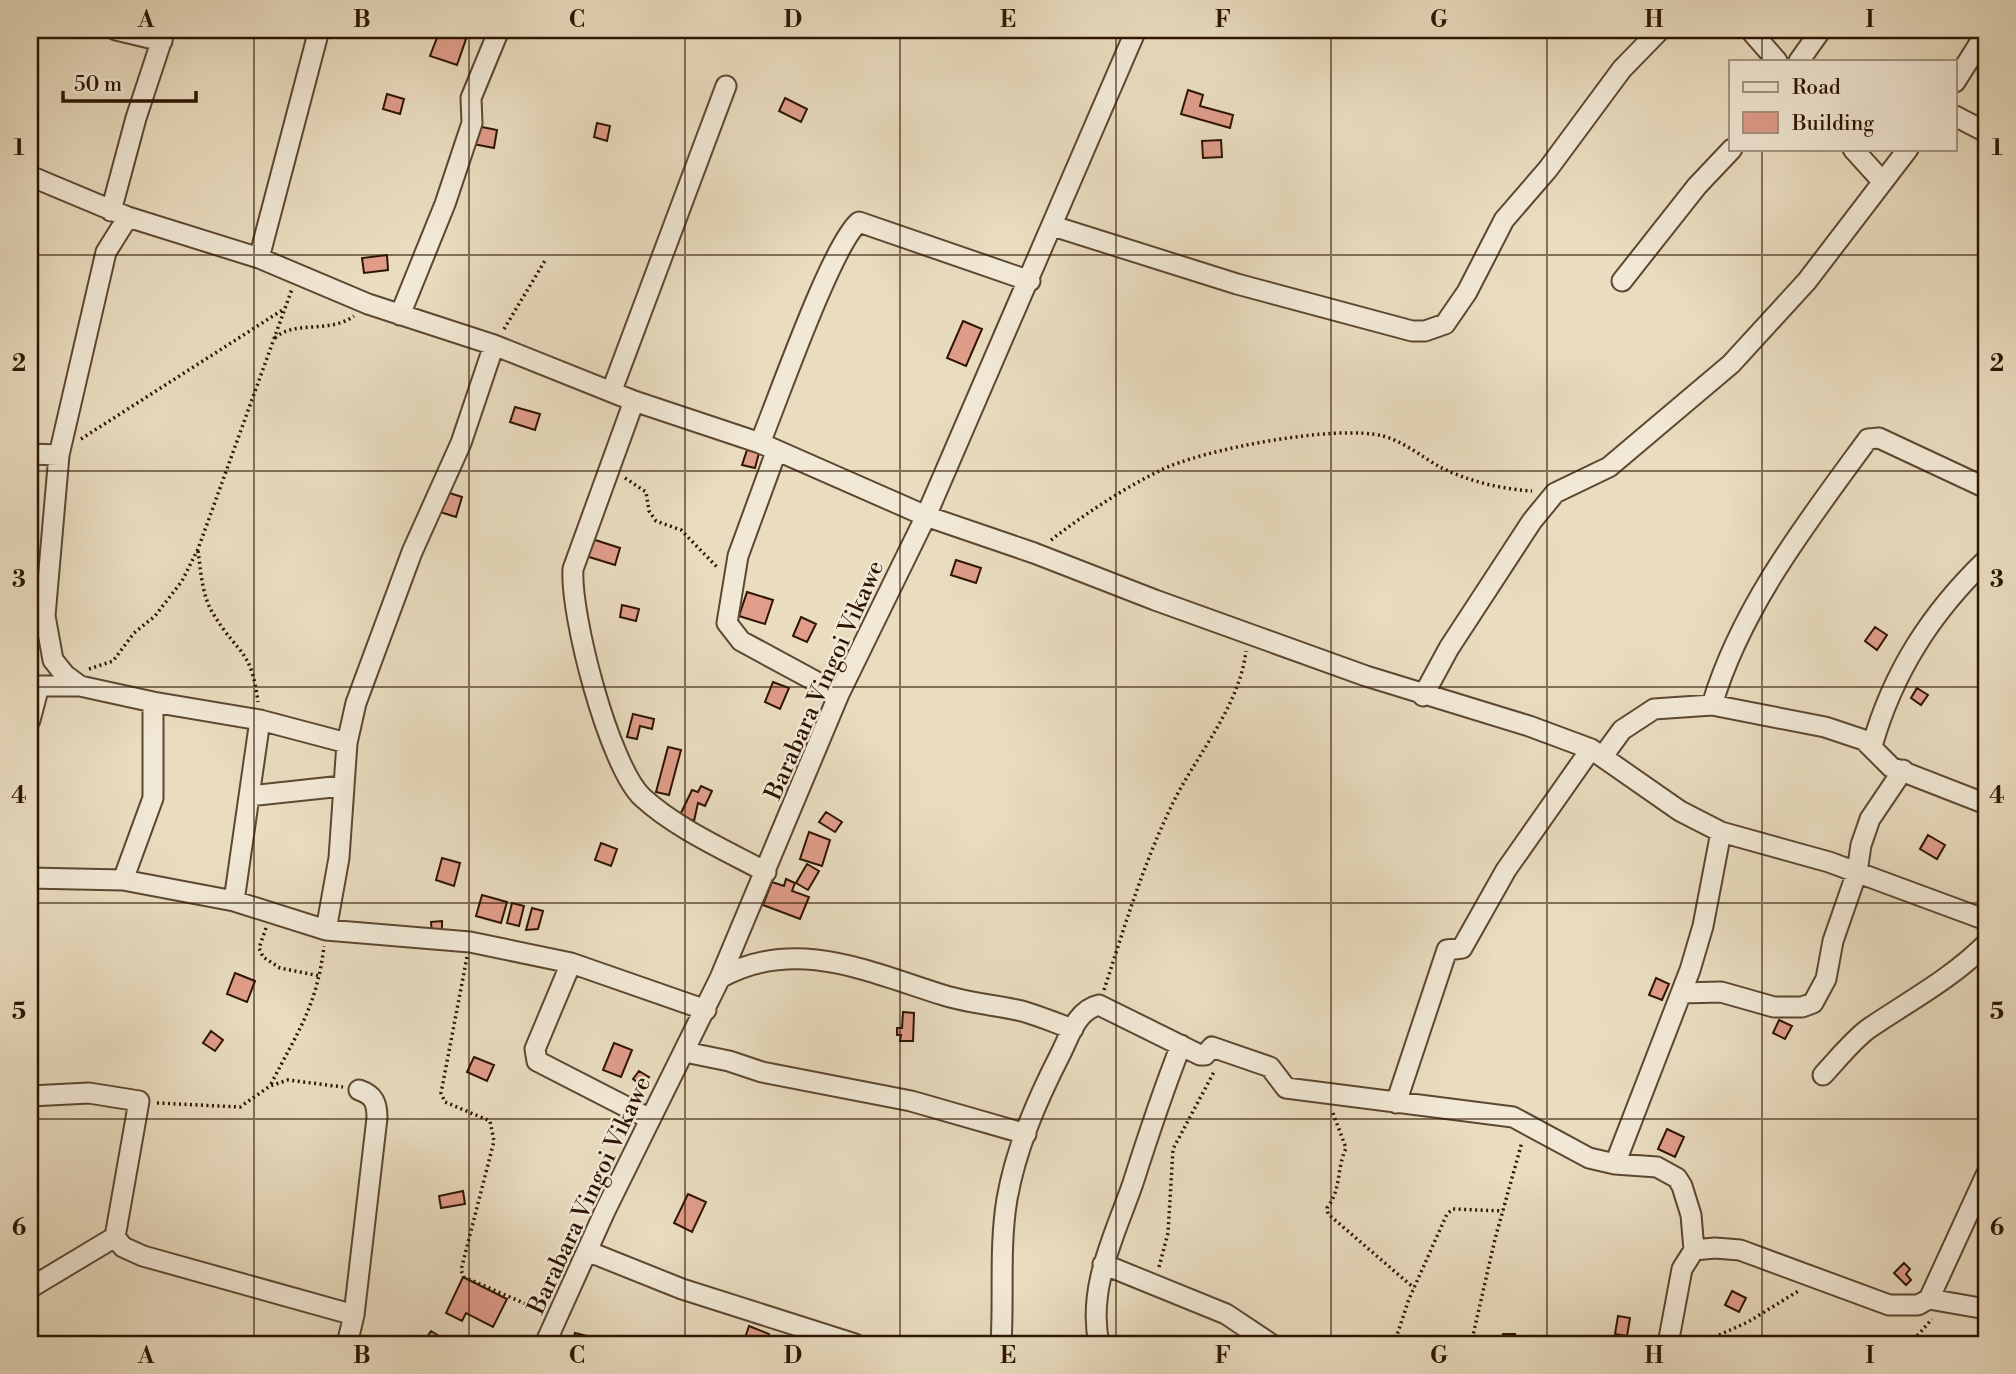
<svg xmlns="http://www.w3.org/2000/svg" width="2016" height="1374" viewBox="0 0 2016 1374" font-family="'Libre Bodoni',serif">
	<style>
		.building { fill: #e09d8a; stroke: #2e1502; stroke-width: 2 }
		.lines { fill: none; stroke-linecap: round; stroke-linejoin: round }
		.minor-casing { stroke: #5d4731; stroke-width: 23 }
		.path { stroke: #2e1502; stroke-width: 3.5; stroke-dasharray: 2 3.5; stroke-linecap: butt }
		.minor { stroke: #f1e8d5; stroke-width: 19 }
		.grid { fill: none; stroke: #2e1502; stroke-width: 2; stroke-opacity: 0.55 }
		.labels { text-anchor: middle; stroke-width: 5; stroke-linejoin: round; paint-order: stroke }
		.street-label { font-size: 24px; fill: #2e1502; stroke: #f1e8d5 }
		.neatline { fill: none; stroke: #2e1502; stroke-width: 2.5 }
		.grid-label { font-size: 23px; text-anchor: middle; font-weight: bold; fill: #2e1502 }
	</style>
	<rect width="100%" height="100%" fill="#e9dcbf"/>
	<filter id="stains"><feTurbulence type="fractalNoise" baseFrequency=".00286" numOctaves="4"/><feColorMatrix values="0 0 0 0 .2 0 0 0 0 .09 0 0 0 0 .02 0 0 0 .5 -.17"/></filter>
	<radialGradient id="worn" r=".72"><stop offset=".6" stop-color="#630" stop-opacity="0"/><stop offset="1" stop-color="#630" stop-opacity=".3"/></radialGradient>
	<!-- building -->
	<path class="building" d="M440,30l26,9 -9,26 -27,-9z
		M1188,90l15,5 -3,11 33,9 -3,13 -49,-14z
		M387,94l17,5 -4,15 -17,-5z
		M785,98l22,11 -6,13 -22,-11z
		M597,123l13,3 -3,15 -13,-4z
		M472,125l25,5 -3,18 -26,-5z
		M1221,140l1,17 -19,1 -1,-17z
		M387,255l1,15 -24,3 -2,-15z
		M963,321l19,8 -16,37 -19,-8z
		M515,407l25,7 -5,16 -25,-8z
		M747,450l12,3 -4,15 -13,-3z
		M443,491l19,6 -6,20 -19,-6z
		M592,539l28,9 -5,17 -29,-9z
		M956,560l25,8 -5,15 -25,-8z
		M747,592l26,8 -8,24 -26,-8z
		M622,605l17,4 -3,12 -16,-4z
		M801,617l15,7 -9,18 -14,-6z
		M1875,627l12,8 -10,15 -12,-9z
		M773,682l16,6 -9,21 -15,-7z
		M1917,688l11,7 -7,10 -10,-7z
		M633,714l21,5 -2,10 -12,-3 -3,13 -10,-2z
		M668,747l13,3 -12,45 -13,-3z
		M701,786l11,5 -7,15 -7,-3 -4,18 -14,-6 12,-25 6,2z
		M826,812l16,10 -7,10 -16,-10z
		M809,832l21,8 -8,26 -22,-7z
		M1928,835l17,10 -8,14 -17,-10z
		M601,843l16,6 -6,17 -16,-6z
		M442,858l18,5 -6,23 -18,-6z
		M807,864l12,7 -11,19 -12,-7z
		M786,879l9,4 -3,8 17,6 -9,22 -37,-14 9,-23 12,4z
		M482,895l25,7 -6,21 -25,-7z
		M512,903l12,3 -5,20 -12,-3z
		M532,908l11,3 -5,18 -12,1z
		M442,921v12l-10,1 -1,-12z
		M235,973l20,8 -8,21 -20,-8z
		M1656,978l13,6 -7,16 -13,-5z
		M903,1012l11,1 -1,28h-13l1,-6h-4v-7h5z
		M1779,1020l13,6 -7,13 -12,-6z
		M211,1031l12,9 -8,11 -12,-8z
		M614,1043l18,7 -11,27 -18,-7z
		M474,1057l20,8 -7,16 -20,-9z
		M639,1071l10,6 -6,9 -10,-7z
		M1667,1129l17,8 -9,20 -17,-8z
		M463,1191l2,13 -24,4 -2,-12z
		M688,1194l18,8 -14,30 -18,-9z
		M1904,1263l6,6 -4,5 5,6 -5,5 -12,-12z
		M463,1277l44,22 -14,28 -27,-14 -4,8 -16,-8z
		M1732,1291l14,7 -7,14 -14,-7z
		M1618,1316l12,2 -3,18 -12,-2z
		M749,1326l20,8 -3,10 -22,-3z
		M431,1331l21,13h-30z
		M575,1333l28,7 -1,4h-30z
		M1503,1334h12v10h-11z"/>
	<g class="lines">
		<defs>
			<path id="minor" d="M116,30l46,11
				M1750,30l27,31
				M1799,61l22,-31
				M1955,82l31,-49
				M1955,116l31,16
				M1853,149l29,32
				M30,176l98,41 131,41 109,46 126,41 140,56 126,42 166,73 108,37 121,47 211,76 163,50 62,23 89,62 41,21 108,30 157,58
				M111,211l25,-93 29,-88
				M1053,226l184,58 175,47h13l20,-7 22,-32 37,-72 44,-51 74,-100 38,-39
				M259,258l60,-228
				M1622,281l75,-95 35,-37
				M400,315l45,-111 27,-81 -1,-25 28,-68
				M612,390l114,-304
				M634,401l-61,168c-3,46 36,196 69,228 35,32 83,53 124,75
				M760,443c17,-41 72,-199 99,-221l171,59
				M776,452l-38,104 -11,67 14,18 98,53
				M30,454l29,1
				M30,686h50l73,16 107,18 87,23
				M80,686l-15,-11 -12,-15 -8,-44 14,-161 47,-203 22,-35
				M1423,696l26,-48 83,-127 23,-28 54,-26 122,-103 76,-83 101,-132
				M1712,705c29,-98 96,-184 156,-266l11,-1 107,50
				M30,720l9,-34
				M1872,746c21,-74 59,-133 114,-186
				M1603,756l19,-26 32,-21 58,-4 113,22 39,13 27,27 95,37
				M249,796l93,-10
				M30,878l93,2 111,21 92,29 144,12 101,21 135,47
				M123,880l30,-82v-96
				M234,901l26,-181
				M326,930l13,-72 8,-115 9,-40 56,-151 49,-109 33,-98
				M571,963l-36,86 2,12 113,58
				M720,978c75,-42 149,-6 223,17 25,8 53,10 79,16 17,5 34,12 51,18
				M1681,993l40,-1 53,15h28l11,-4 13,-24 7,-38 24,-69 4,-27 9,-26 33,-49
				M685,1052l44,9 33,11 149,29 115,33
				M1823,1075c14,-15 29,-34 45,-46 41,-28 83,-50 118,-85
				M30,1096l59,-3 50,8 -24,136 8,10 20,9 211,59
				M1396,1103l51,-153 15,-2 44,-78 85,-121
				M1615,1164l75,-194 13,-44 18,-94
				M587,1251l95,38 173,55
				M1103,1264l123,50 45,30
				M30,1288l85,-51
				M1929,1299l57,10
				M347,1344l7,-29 23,-197c0,-15 -3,-23 -18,-28
				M545,1344l60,-133 115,-233 119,-284 87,-178 210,-486
				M1001,1344c3,-48 -2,-97 6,-145 9,-51 30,-99 54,-146 9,-18 16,-43 38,-48l101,50h5l7,-8 58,20 16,21 227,29 76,41 26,6 42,3 20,11 5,8 9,29 3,35
				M1099,1344c-12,-57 16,-109 34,-161 15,-47 30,-92 48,-138
				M1668,1344l14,-75 12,-19 21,-2 25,2 149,55h29l11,-6 57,-124"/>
		</defs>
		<!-- minor casing -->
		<use href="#minor" class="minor-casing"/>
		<!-- path -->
		<path class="path" d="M504,329l42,-70
			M275,338c19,-18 54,-4 79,-22
			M81,439l203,-130
			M625,478l21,14 3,19 7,10 25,9 36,37
			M1051,540c34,-26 70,-50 108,-69 43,-22 178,-47 224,-35 20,5 39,21 57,31 27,14 61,22 92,24
			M198,551c3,21 4,46 16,64 25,41 37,33 44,87
			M89,669l24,-8 21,-28 21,-17 27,-35 16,-32 94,-260
			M266,928l-7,20 4,9 17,11 40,8
			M467,957l-26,136 4,9 45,19 4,20 -33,129 3,7 78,34
			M1104,990c20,-62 38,-122 66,-181 24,-52 69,-100 76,-158
			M271,1084c27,-53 46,-78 53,-138
			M157,1103l83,4 30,-21 18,-6 55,7
			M1333,1113l13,35c-10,22 -4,40 -19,60l1,6 86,74
			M1159,1267l9,-34 5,-84 42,-79
			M1394,1344l15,-45 38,-85 6,-5 50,2
			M1471,1344l24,-105 27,-97
			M1699,1344l49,-22 52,-32
			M1910,1344l22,-25"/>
		<!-- minor -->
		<use href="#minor" class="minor"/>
	</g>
	<!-- grid -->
	<path class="grid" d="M254,30v1314M469,30v1314M685,30v1314M900,30v1314M1116,30v1314M1331,30v1314M1547,30v1314M1762,30v31M1762,149v1195M30,255h1956M30,471h1956M30,687h1956M30,903h1956M30,1119h1956"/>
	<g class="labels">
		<!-- street labels -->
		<g class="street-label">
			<text transform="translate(824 680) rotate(-66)" y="8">Barabara Vingoi Vikawe</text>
			<text transform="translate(589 1195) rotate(-65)" y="8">Barabara Vingoi Vikawe</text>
		</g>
	</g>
	<!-- margin -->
	<rect width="2016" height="1374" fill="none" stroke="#e9dcbf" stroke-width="77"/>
	<!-- legend -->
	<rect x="1729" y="60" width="228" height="91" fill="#f1e8d5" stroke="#a39481" stroke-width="2"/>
	<rect x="1743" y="82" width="35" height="10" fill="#f1e8d5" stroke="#a39481" stroke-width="2"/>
	<text x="1792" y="94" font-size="21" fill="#2e1502">Road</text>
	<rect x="1743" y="112" width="35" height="21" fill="#e09d8a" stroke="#a39481" stroke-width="2"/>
	<text x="1792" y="130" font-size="21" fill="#2e1502">Building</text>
	<!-- scale -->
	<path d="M63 91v10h133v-10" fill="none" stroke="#2e1502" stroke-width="3.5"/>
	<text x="74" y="91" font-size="21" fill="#2e1502" stroke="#f1e8d5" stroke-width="5" paint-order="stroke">50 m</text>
	<rect x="38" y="38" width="1940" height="1298" class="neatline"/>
	<g class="grid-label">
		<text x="146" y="27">A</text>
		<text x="362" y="27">B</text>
		<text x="577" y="27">C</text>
		<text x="793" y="27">D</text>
		<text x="1008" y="27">E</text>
		<text x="1223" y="27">F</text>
		<text x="1439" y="27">G</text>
		<text x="1654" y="27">H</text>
		<text x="1870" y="27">I</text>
		<text x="19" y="155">1</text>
		<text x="1997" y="155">1</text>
		<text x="19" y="371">2</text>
		<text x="1997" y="371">2</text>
		<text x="19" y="587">3</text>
		<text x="1997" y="587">3</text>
		<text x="19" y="803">4</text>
		<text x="1997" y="803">4</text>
		<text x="19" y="1019">5</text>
		<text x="1997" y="1019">5</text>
		<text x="19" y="1235">6</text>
		<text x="1997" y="1235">6</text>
		<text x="146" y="1363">A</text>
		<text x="362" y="1363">B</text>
		<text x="577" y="1363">C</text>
		<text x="793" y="1363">D</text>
		<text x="1008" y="1363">E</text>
		<text x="1223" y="1363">F</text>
		<text x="1439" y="1363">G</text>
		<text x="1654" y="1363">H</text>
		<text x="1870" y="1363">I</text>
	</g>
	<rect width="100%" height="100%" filter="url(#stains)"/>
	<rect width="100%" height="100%" fill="url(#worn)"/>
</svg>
